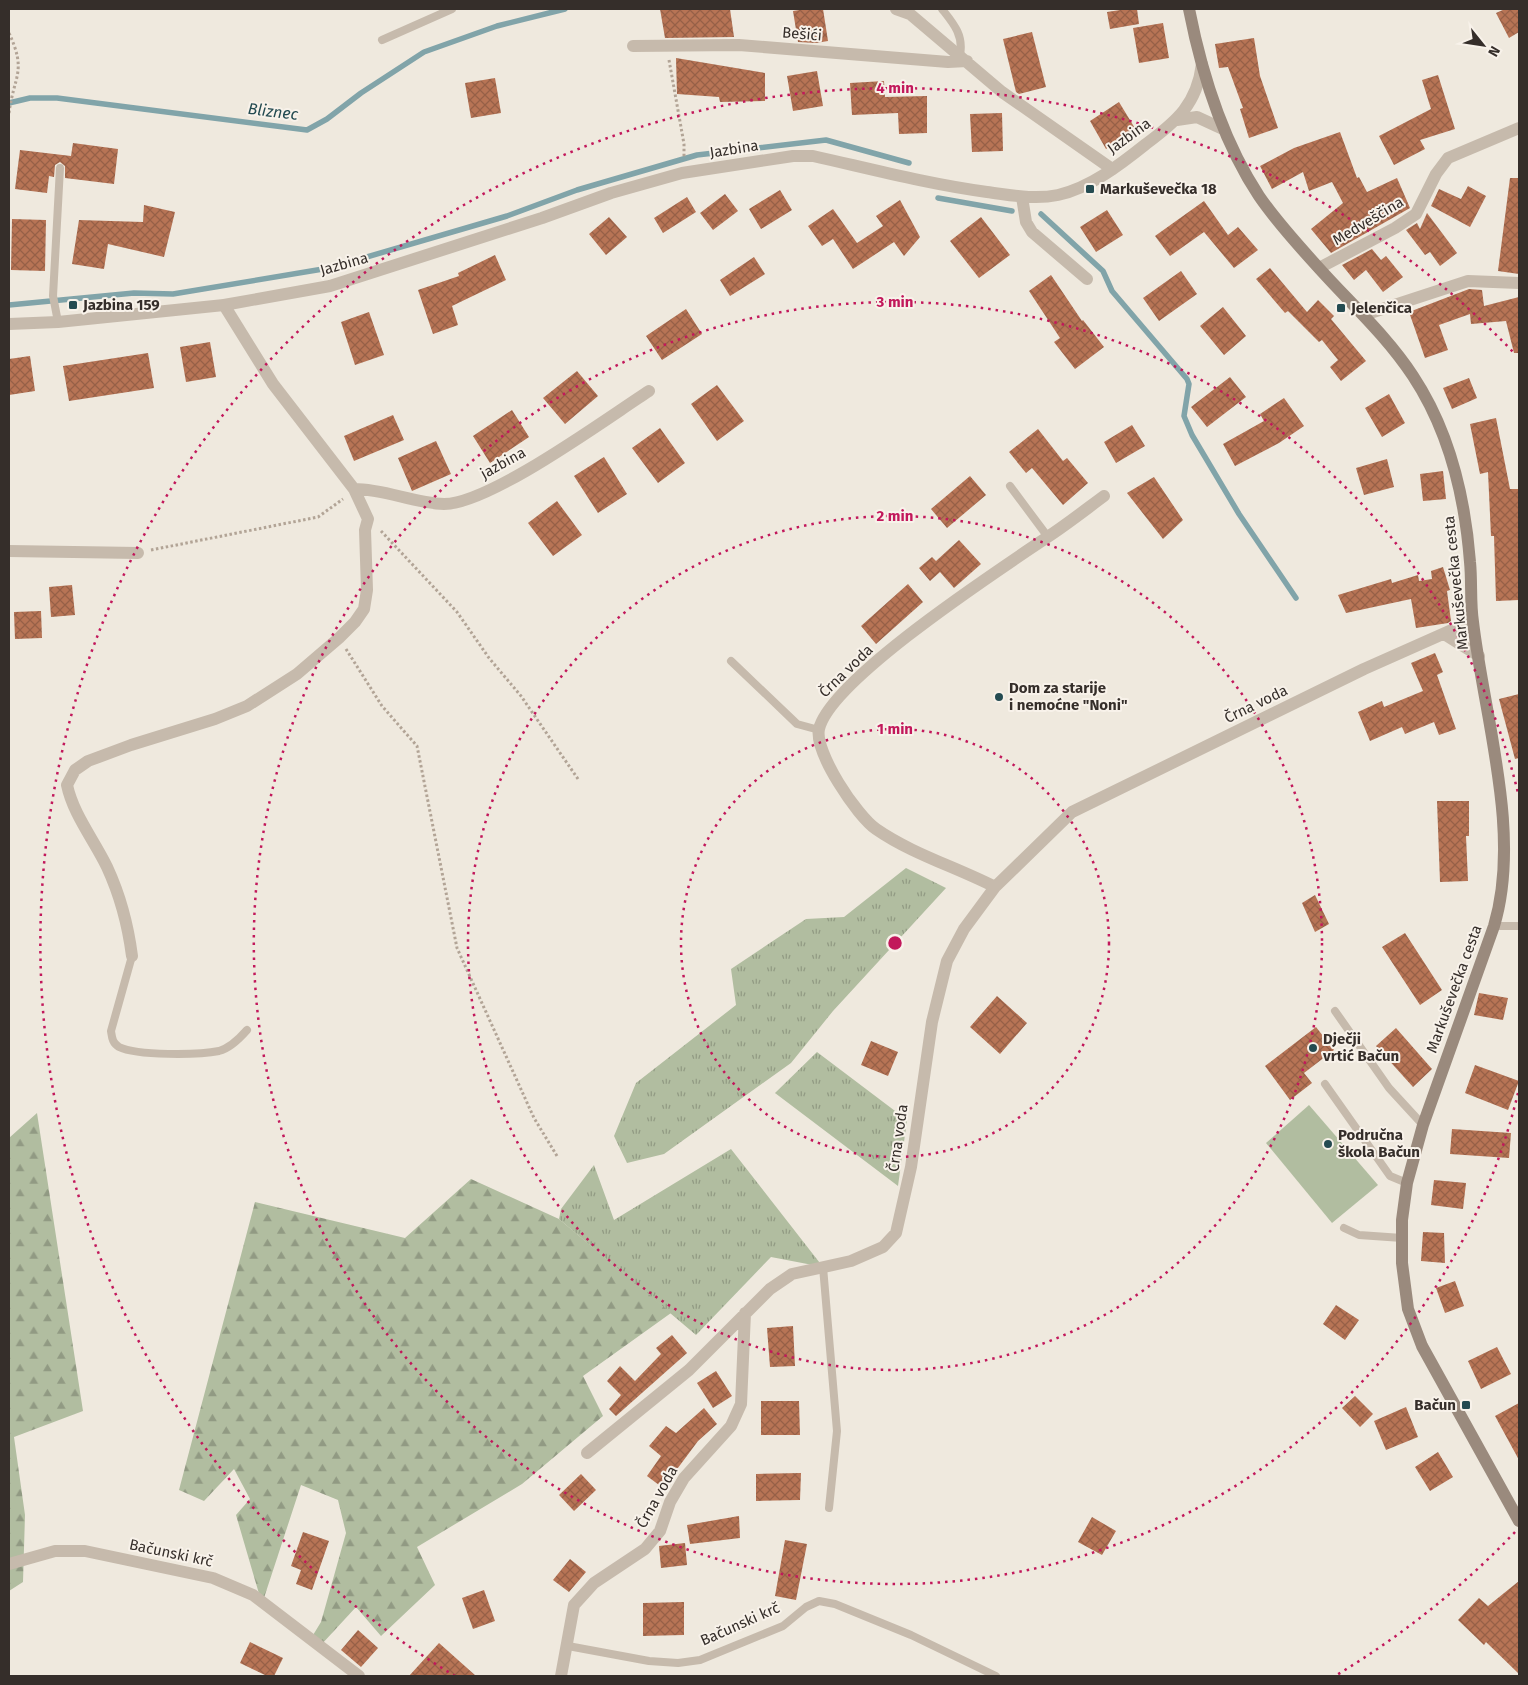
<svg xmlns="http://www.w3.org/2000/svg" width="1528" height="1685" viewBox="0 0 1528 1685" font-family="'Fira Sans',sans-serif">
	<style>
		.grass { fill: url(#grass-tufts) }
		.forest { fill: url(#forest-firs) }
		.pitch { fill: #b1bda0 }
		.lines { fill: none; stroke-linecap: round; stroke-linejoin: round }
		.stream { stroke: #81a4a9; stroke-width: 5.5 }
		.building { fill: url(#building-cross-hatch) }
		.path { stroke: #b2a496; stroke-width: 3; stroke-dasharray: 2.5 2.5; stroke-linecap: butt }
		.service { stroke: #c6baac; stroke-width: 8 }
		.minor { stroke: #c6baac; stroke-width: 12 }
		.tertiary { stroke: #c6baac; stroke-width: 12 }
		.secondary { stroke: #9a8a7d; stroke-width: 12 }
		.ring { fill: none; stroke: #c2185b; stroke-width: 2.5; stroke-dasharray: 2.5 5 }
		.poi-dot { fill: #244b51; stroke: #f8f2ea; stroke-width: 2 }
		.labels { text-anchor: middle; stroke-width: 4; stroke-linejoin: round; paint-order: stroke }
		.street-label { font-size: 15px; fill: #352e2a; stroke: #f8f2ea }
		.poi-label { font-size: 15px; font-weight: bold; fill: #352e2a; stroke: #f8f2ea; text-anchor: start }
		.water-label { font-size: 16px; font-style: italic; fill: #244b51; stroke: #f8f2ea }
		.centre { fill: #c2185b; stroke: #f8f2ea; stroke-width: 2.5 }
		.ring-label { font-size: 15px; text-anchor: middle; font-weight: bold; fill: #c2185b; stroke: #f8f2ea; stroke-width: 4; stroke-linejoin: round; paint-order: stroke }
	</style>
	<defs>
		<pattern id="grass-tufts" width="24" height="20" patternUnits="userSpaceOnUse" patternTransform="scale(1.25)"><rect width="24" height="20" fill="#b1bda0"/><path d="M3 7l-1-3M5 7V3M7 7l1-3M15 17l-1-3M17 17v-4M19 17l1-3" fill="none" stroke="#919a83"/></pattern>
		<pattern id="forest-firs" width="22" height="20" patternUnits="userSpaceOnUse" patternTransform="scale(1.25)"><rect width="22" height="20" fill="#b1bda0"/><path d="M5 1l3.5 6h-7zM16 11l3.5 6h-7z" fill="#919a83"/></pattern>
		<pattern id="building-cross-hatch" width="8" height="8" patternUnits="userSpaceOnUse" patternTransform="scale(1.25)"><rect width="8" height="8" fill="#b77455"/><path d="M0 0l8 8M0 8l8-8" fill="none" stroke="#966047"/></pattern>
	</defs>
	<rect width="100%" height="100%" fill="#efe9de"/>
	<!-- grass -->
	<path class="grass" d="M906,868l40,20 -113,123 -42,52 -127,91 -37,9 -13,-27 22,-53 100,-78 -5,-36 75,-50 38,-2z
		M817,1052l90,68 -9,66 -123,-93z
		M731,1149l92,118 -52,-10 -75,78 -137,-116 2,-10 33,-44 20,55z"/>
	<!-- forest -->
	<path class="forest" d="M37,1113l46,298 -69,26 11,78 -2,67 -14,9v-453z
		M471,1179l88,40 112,94 -88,63 20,40 -81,68 -105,63 18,38 -54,51 -25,-29 -35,38 -11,-5 11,-18 25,-89 -8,-33 -37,-15 -39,119 -26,-89 14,-16 -16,-30 -30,32 -25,-11 76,-288 150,36z"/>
	<!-- pitch -->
	<path class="pitch" d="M1309,1105l69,80 -46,38 -66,-80z"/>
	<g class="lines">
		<!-- stream -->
		<path class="stream" d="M9,103l21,-5h27l250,32 20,-11 34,-26 63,-41 73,-26 68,-17
			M938,198l74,13
			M1041,214l62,57 9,20 75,88 2,5 -5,32 8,19 47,79 57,84
			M9,305l125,-12 39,1 156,-26 178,-52 70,-26 120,-35 129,-15 83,23"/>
	</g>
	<!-- building -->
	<path class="building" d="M660,9h70l4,28 -69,1z
		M806,9h17l5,32 -12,2 -18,-1 -5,-31z
		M1127,9h10l2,15 -29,5 -3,-17z
		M1505,9h14v23l-10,6 -13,-25z
		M1163,23l6,35 -30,5 -6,-35z
		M1032,32l14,55 -27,7 -3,-2 -13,-53z
		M1254,38l6,38 18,52 -29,10 -9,-29 3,-1 -15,-41 -9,1 -4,-24z
		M676,58l89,15v28l-45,1 -1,-5 -42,-3z
		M817,71l6,35 -30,5 -6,-35z
		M1438,75l17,54 -35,11 5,9 -31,16 -15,-29 52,-27 -9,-29z
		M495,78l6,35 -30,5 -6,-35z
		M884,81l1,16 42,-1v37l-28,1 -1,-21 -46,2 -2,-32z
		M1119,102l17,28 -30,19 -16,-28z
		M1002,113l1,38 -31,1 -2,-38z
		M1340,132l17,46 2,-1 8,15 30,-14 13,30 -79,45 -20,-24 32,-26 -11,-21 -23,9 -6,-19 -31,17 -12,-23 34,-18z
		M73,143l45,6 -4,35 -49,-6v-12l-5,-4 -5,3 -1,12 -5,-1 -2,17 -32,-4 5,-39 51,6z
		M1510,178h9v96l-21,-3z
		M1468,186l18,10 -16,31 -39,-21 8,-17 22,10z
		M780,190l12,20 -31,19 -12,-20z
		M725,194l13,17 -25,19 -13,-17z
		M687,197l9,15 -33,21 -9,-15z
		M900,200l20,37 -16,19 -10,-14 -41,27 -20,-30 -11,7 -14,-20 25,-17 24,34 26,-17 -7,-10z
		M1204,201l24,34 10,-8 20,23 -24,18 -30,-36 -34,24 -15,-20z
		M144,205l31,7 -11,45 -56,-13 -4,25 -32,-5 7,-44 64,2z
		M1107,210l16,25 -27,17 -16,-25z
		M1427,213l30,40 -17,13 -10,-14 -5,3 -19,-25 11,-7 3,6z
		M609,217l18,20 -21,18 -17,-21z
		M981,217l29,38 -31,23 -29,-37z
		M12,219l34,1 -1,51 -34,-1z
		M1372,249l9,11 5,-4 17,21 -20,15 -17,-22 -12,10 -12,-15z
		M495,255l11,25 -54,26 6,19 -25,9 -15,-44 41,-14 -1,-3z
		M754,257l11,17 -35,22 -10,-16z
		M1270,268l37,44 11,-12 16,16 -3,3 35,42 -25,20 -11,-14 8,-7 -16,-20 -3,2 -31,-31 -3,2 -29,-34z
		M1181,271l16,23 -38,27 -16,-23z
		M1051,275l31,46 1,-1 21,27 -29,22 -21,-27 6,-4 -31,-47z
		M1469,289l13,1 2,16 35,-9v56h-5l-8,-32 -35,3 -1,-10 -31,11 9,25 -23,8 -16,-46z
		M1223,307l23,29 -22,19 -24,-29z
		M686,309l16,25 -40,26 -16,-24z
		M369,312l15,43 -29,10 -14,-43z
		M210,342l6,35 -30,5 -6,-35z
		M148,353l6,35 -85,13 -6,-35z
		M30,356l5,35 -26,4v-36z
		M577,371l21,25 -33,28 -22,-26z
		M1230,377l16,20 -39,30 -16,-20z
		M1469,378l8,20 -25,11 -9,-21z
		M717,385l27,36 -27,20 -26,-37z
		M1389,394l16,29 -23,14 -17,-29z
		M1284,398l20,28 -25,17 -44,23 -12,-22 41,-23 -4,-7z
		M512,410l17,27 -39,26 -17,-27z
		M393,415l11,25 -50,21 -10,-25z
		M1496,418l14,71h8l1,111 -23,1 -2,-65h-3l-3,-64 -8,2 -10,-50z
		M1132,425l13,21 -29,17 -12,-21z
		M660,428l25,35 -27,20 -26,-35z
		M1038,429l25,32 4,-3 21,25 -25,22 -31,-37 -6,5 -17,-21z
		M436,441l15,33 -39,17 -14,-33z
		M604,457l23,37 -29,19 -24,-37z
		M1387,459l7,28 -30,8 -8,-27z
		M1443,471l3,28 -23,2 -3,-27z
		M970,476l16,19 -39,33 -16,-19z
		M1154,477l29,43 -20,19 -36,-46z
		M557,501l25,34 -29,21 -25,-33z
		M959,540l22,24 -27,24 -14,-16 -10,9 -11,-13 13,-11 4,4z
		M1443,567l7,23 -3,1 4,30 -3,2 -32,5 -5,-29 -65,14 -8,-18 53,-16 1,4 26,-8 1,6 13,-2 -1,-8z
		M908,584l15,18 -47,42 -15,-18z
		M72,585l3,30 -24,2 -2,-30z
		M41,611l1,27 -27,1 -1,-27z
		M1435,653l8,19 -6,3 19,54 -17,6 -5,-13 -29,12 -3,-7 -32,14 -12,-29 24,-11 2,6 39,-16 -12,-28z
		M1519,694v64l-4,1 -16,-60z
		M1437,801h32v35h-3l2,45 -28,1z
		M1315,895l14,29 -14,8 -13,-29z
		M1405,933l37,57 -22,15 -38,-58z
		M1479,993l29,5 -5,22 -29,-5z
		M997,996l30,27 -27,31 -30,-27z
		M1316,1027l18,23 -30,23 8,10 -22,17 -25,-34z
		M1396,1028l36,41 -19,18 -37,-41z
		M871,1041l27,11 -10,24 -27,-11z
		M1475,1065l44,16 -11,29 -43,-17z
		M1452,1129l59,4 -2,25 -59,-4z
		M1434,1180l32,3 -3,26 -32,-4z
		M1423,1232l21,1 1,30 -24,-2z
		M1455,1281l9,25 -19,7 -9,-25z
		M1336,1305l23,15 -14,20 -22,-16z
		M793,1326l2,40 -25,1 -3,-39z
		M672,1335l15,18 -71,63 -7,-7 12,-14 -14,-14 13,-15 15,15 26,-27 -5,-6z
		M1497,1347l14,27 -30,15 -13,-28z
		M716,1371l16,25 -19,12 -16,-25z
		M1355,1396l18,18 -13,13 -18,-19z
		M761,1401h38l1,34h-39z
		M1519,1403v57l-24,-44z
		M1406,1407l12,30 -32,13 -12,-29z
		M704,1408l13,16 -19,17 -35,47 -16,-12 14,-20 -12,-10 17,-20 10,7z
		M1438,1452l15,25 -23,14 -15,-24z
		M801,1473l-1,27 -44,1v-27z
		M581,1474l15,16 -22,21 -15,-16z
		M739,1516l1,22 -50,6 -3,-19z
		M1092,1517l24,14 -14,24 -24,-13z
		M303,1532l26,9 -17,49 -16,-6 5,-14 -10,-4z
		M785,1540l22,4 -11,56 -21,-4z
		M685,1543l2,22 -26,3 -2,-22z
		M570,1559l16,13 -17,20 -16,-12z
		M1519,1581v93l-33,-32 -2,3 -26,-25 21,-22 9,8z
		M484,1590l11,31 -22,8 -11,-31z
		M684,1602v33l-41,1v-33z
		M358,1630l20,18 -17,19 -20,-17z
		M250,1642l33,16 -9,18h-7l-27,-13z
		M439,1643l37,33h-67z"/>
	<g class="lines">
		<!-- path -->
		<path class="path" d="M9,33c18,39 5,42 0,80
			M669,60l15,84v14
			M381,531l76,81 32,46 32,38 57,83
			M151,550l167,-33 25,-18
			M346,649l36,57 35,40 40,202 77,170 23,38"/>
		<!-- service -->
		<path class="service" d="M942,9c11,14 22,26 18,46
			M382,40l70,-31
			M58,322l-5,-26 7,-128
			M1010,486l38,51
			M731,661l66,63 22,6
			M1494,926h25
			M132,956l-21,75c1,6 1,12 8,16 18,9 80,8 100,4 11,-3 21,-13 28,-21
			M1335,1011l54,77 34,37
			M1325,1084l65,92 17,7
			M1344,1228l15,7 43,3
			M823,1267l14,164 -8,77
			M568,1646l81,15 29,2 22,-3 83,-34 23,-19 13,-6 16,3 76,31 85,41"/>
		<!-- minor -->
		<path class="minor" d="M896,9l14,5 92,78 110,77
			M633,46l106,-1 209,17 19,-1
			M1022,197l4,25 6,10 55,47
			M1319,268l76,-40 21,-14 20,-40 12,-16 71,-30
			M1364,315l104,-34 51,2
			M354,489c31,0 59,14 90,15 46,0 163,-86 205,-113
			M9,551l129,2
			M1444,634l35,22
			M995,887c-39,-20 -83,-33 -119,-58 -19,-13 -62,-77 -57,-100 12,-50 180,-159 227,-191 20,-13 39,-28 58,-42
			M132,956c-4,-31 -12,-61 -25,-89 -13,-27 -34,-53 -40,-82l8,-15 13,-9 43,-16 84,-26 32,-13 50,-32 42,-36 16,-16 9,-13 3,-19 -2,-60 3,-11 -14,-30 -81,-105 -49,-79
			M587,1453l102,-83 81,-81 22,-15 59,-13 32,-14 13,-14 15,-66 21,-145 15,-61 17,-32 31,-42 77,-75 292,-143 108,-48
			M9,1564l46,-13h30l128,27 40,17 106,81
			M561,1676l13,-71 20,-22 51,-34 15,-18 10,-29 14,-24 47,-52 10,-22 4,-91"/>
		<!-- tertiary -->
		<path class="tertiary" d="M1177,120l20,-3 26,12
			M9,324l49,-2 166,-17 106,-19 212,-68 69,-25 71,-20 111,-17h20c58,13 115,28 174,36 24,3 47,8 71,3 32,-7 63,-31 88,-51 31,-23 51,-40 56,-80"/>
		<!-- secondary -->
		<path class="secondary" d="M1189,9c13,66 33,131 70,187 17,25 38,48 58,70 33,37 69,69 96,110 37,56 52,121 57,186 2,20 0,40 3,60 11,94 49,212 21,304l-71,199 -16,58 -5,37v43l6,46 14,37 97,175"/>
	</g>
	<!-- distance rings -->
	<g class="ring">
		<circle cx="895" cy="943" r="214"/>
		<circle cx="895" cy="943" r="427"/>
		<path d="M1518 1093A641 641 0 1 1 1518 793"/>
		<path d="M1515 1532A855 855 0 0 1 1335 1676M455 1676A855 855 0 1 1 1515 354"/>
	</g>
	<!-- markers -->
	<g class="poi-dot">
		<rect x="1085" y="184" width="10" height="10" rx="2.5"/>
		<rect x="68" y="300" width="10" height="10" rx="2.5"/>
		<rect x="1336" y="303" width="10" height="10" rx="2.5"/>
		<circle cx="999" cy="697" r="5"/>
		<circle cx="1313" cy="1048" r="5"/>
		<circle cx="1328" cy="1144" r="5"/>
		<rect x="1461" y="1400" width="10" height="10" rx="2.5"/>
	</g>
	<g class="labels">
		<!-- street labels -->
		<g class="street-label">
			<text transform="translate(802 34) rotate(5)" y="5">Bešići</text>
			<text transform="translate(1129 136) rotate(-36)" y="5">Jazbina</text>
			<text transform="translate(734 149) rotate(-9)" y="5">Jazbina</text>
			<text transform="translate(1368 221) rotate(-31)" y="5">Medveščina</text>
			<text transform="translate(344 264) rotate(-16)" y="5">Jazbina</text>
			<text transform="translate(503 463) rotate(-29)" y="5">jazbina</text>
			<text transform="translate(1456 583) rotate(-96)" y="5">Markuševečka cesta</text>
			<text transform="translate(846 671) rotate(-44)" y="5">Črna voda</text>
			<text transform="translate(1256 704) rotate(-26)" y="5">Črna voda</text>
			<text transform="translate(1454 989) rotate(-70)" y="5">Markuševečka cesta</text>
			<text transform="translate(898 1138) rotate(-82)" y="5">Črna voda</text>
			<text transform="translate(657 1497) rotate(-61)" y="5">Črna voda</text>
			<text transform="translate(171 1553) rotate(12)" y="5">Bačunski krč</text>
			<text transform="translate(740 1624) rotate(-24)" y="5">Bačunski krč</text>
		</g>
		<!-- poi labels -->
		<g class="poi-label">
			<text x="1100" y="194">Markuševečka 18</text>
			<text x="83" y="310">Jazbina 159</text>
			<text x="1351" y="313">Jelenčica</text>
			<text x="1009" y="693">Dom za starije<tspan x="1009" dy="17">i nemoćne "Noni"</tspan></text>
			<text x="1323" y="1044">Dječji<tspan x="1323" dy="17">vrtić Bačun</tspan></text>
			<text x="1338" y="1140">Područna<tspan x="1338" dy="17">škola Bačun</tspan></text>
			<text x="1456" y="1410" text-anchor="end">Bačun</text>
		</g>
		<!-- water labels -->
		<g class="water-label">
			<text transform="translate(273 111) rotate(7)" y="6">Bliznec</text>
		</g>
	</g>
	<circle cx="895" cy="943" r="8" class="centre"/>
	<g class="ring-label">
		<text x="895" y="93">4 min</text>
		<text x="895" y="307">3 min</text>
		<text x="895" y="521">2 min</text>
		<text x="895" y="734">1 min</text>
	</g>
	<!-- border -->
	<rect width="1528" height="1685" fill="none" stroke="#352e2a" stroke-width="20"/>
	<!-- north arrow -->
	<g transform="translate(1483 45) rotate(120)" stroke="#f8f2ea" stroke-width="4" paint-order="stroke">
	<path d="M0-4L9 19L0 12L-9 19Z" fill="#352e2a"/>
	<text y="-8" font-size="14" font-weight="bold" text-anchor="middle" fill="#352e2a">N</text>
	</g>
</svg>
